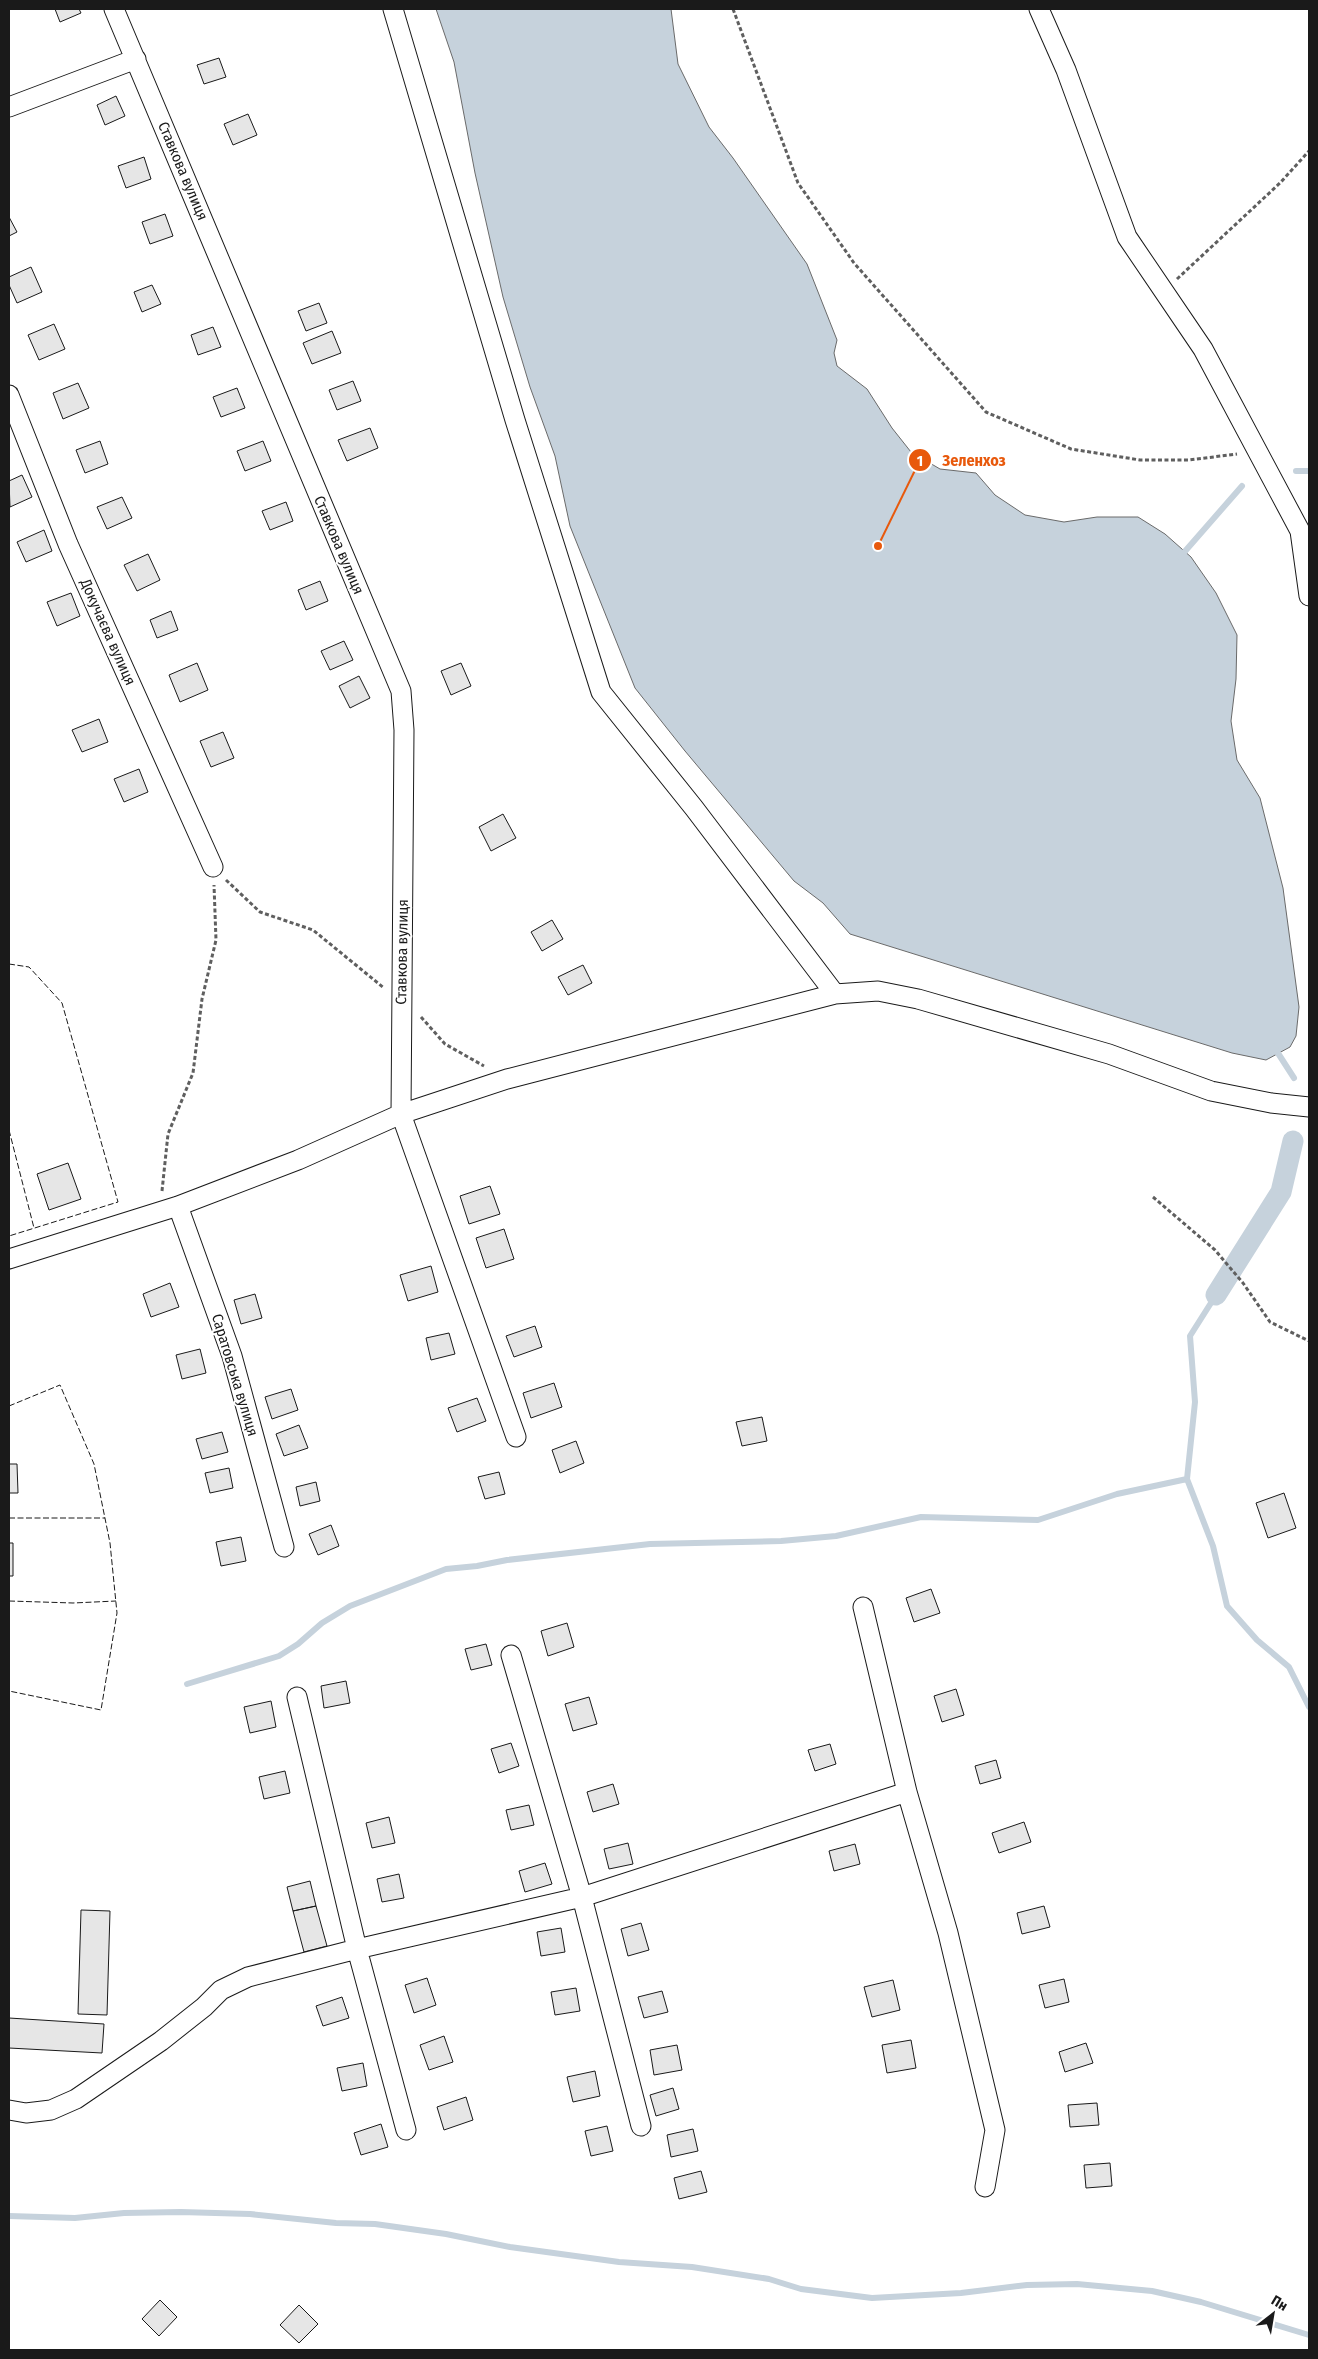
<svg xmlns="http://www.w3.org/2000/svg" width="1318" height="2359" viewBox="0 0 1318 2359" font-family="'Fira Sans Condensed',sans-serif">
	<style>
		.water { fill: #c6d2dc; stroke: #6a6a6a }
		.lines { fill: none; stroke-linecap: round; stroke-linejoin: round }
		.stream { stroke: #c6d2dc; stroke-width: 6 }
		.canal { stroke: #c6d2dc; stroke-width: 21 }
		.building { fill: #e6e6e6; stroke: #1a1a1a }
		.street-casing { stroke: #1a1a1a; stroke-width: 21 }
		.path { stroke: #5f5f5f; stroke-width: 3; stroke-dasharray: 4 2.5; stroke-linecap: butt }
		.street { stroke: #fff; stroke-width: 19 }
		.fence { stroke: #1a1a1a; stroke-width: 1; stroke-dasharray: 6 2.5; stroke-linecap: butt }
		.labels { text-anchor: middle; stroke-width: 4; stroke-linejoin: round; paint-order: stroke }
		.street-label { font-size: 15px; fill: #1a1a1a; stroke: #fff }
		.leader { fill: none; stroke: #e8590c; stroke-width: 2 }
		.callout-dot { fill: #e8590c; stroke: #fff; stroke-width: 2 }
		.mark-label { font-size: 15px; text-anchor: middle; font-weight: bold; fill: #fff }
		.callout-label { font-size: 16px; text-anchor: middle; font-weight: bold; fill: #e8590c; stroke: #fff; stroke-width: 4; stroke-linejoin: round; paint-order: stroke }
	</style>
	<rect width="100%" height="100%" fill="#fff"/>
	<!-- water -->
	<path class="water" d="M436,9h235l7,55 31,63 24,31 74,106 30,76 -3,13 3,13 30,23 25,39 19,24 29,17 36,4 19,22 30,20 39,7 33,-5h41l27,17 26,23 25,36 21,42 -1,44 -5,42 6,39 23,38 23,90 16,119 -3,29 -6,11 -24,13 -34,-7 -382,-119 -27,-31 -29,-22 -109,-130 -50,-63 -65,-162 -15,-70 -25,-69 -27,-90 -28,-124 -21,-111z"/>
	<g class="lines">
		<!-- stream -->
		<path class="stream" d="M1296,471h13
			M1180,557l62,-71
			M1274,1047l20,31
			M1216,1295l-26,41 5,66 -8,77 26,67 14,60 30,34 32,27 20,40
			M187,1684l92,-28 19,-12 24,-21 28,-17 96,-37 31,-3 30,-6 143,-16 131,-3 55,-5 85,-19 117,3 79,-26 70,-15
			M9,2216l66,2 49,-5 57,-1 69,2 86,9 39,1 71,10 64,13 109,15 73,5 77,12 32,10 71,9 89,-5 66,-8 50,-1 75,7 49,11 108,33"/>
		<!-- canal -->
		<path class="canal" d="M1216,1295l65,-103 12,-51"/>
	</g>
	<!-- building -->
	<path class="building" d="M55,9h24l2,4 -21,9z
		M219,58l7,19 -22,7 -7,-19z
		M116,96l9,20 -20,9 -8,-20z
		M248,114l9,21 -24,10 -9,-21z
		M144,157l7,22 -25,9 -8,-22z
		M165,214l8,22 -23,8 -8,-22z
		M9,217l8,15 -8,4z
		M31,267l11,25 -25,11 -8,-18v-8z
		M152,285l9,19 -19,8 -8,-20z
		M319,303l8,20 -21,8 -8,-20z
		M54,324l11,25 -26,11 -11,-25z
		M213,327l8,20 -23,8 -7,-20z
		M332,331l9,22 -29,11 -9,-21z
		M353,381l8,20 -24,9 -8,-20z
		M78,383l11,25 -26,11 -10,-26z
		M237,388l8,20 -24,9 -8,-20z
		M370,428l8,20 -31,13 -9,-21z
		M100,441l8,23 -23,9 -9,-23z
		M263,441l8,20 -26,10 -8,-20z
		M22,475l10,22 -22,10 -1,-26z
		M122,497l10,21 -25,11 -10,-22z
		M286,502l7,19 -23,9 -8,-19z
		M44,530l8,21 -26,11 -9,-20z
		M148,554l12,26 -23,11 -13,-26z
		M320,581l8,20 -22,9 -8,-20z
		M71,593l9,23 -23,10 -10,-24z
		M171,611l7,19 -21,8 -7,-18z
		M344,641l9,19 -23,10 -9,-19z
		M197,663l11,27 -28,12 -11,-27z
		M461,663l10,23 -20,9 -10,-24z
		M359,676l11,22 -20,10 -11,-22z
		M99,719l9,23 -26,10 -10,-22z
		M223,732l11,26 -23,9 -11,-26z
		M139,769l9,23 -24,10 -10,-23z
		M503,814l13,24 -25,13 -12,-24z
		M552,920l11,19 -21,12 -11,-19z
		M583,965l9,18 -24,12 -10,-18z
		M68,1163l13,36 -32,11 -12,-36z
		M490,1186l10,28 -31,10 -9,-28z
		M504,1229l10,30 -28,9 -10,-30z
		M431,1266l7,26 -30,9 -8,-26z
		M170,1283l9,24 -28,10 -8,-23z
		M255,1294l7,24 -21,6 -7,-24z
		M535,1326l7,21 -28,10 -8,-21z
		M449,1333l6,21 -24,6 -5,-22z
		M200,1349l6,24 -24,6 -6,-24z
		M554,1383l8,24 -31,11 -8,-25z
		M291,1389l7,21 -26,9 -7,-22z
		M477,1398l9,23 -29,11 -9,-24z
		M762,1417l5,24 -25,5 -6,-24z
		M299,1425l9,23 -24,8 -8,-22z
		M222,1432l6,20 -26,7 -6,-20z
		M576,1441l8,22 -24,10 -8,-23z
		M9,1464h8l1,29h-9z
		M229,1468l4,20 -23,5 -5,-20z
		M499,1472l6,22 -20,5 -7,-22z
		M316,1482l4,19 -20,5 -4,-19z
		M1284,1493l12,35 -28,10 -12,-35z
		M331,1525l8,21 -21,9 -9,-21z
		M241,1537l5,24 -25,5 -5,-24z
		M9,1543h4v33h-4z
		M931,1589l9,24 -26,9 -8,-24z
		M567,1623l7,24 -26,9 -7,-25z
		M486,1644l6,21 -21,5 -6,-21z
		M346,1681l4,22 -26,5 -3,-22z
		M956,1689l8,26 -22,7 -8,-26z
		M589,1697l8,27 -24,7 -8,-27z
		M271,1701l5,26 -26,6 -6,-26z
		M511,1743l8,23 -20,7 -8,-24z
		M830,1744l6,20 -21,7 -7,-21z
		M996,1760l5,18 -21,6 -5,-18z
		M285,1771l5,22 -26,6 -5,-22z
		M613,1784l6,20 -26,8 -6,-20z
		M529,1805l5,20 -23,5 -5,-20z
		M389,1817l6,26 -23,5 -6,-25z
		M1024,1822l7,20 -32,11 -7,-20z
		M628,1843l5,21 -24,5 -5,-20z
		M855,1844l5,20 -26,7 -5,-20z
		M545,1863l7,21 -27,8 -6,-21z
		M399,1874l5,24 -22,4 -5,-23z
		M310,1881l6,25 -23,5 -6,-24z
		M316,1906l11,40 -23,6 -11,-41z
		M1044,1906l6,21 -28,7 -5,-21z
		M81,1910l29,1 -3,104 -29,-1z
		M641,1923l8,27 -21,6 -7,-27z
		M561,1928l4,24 -24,4 -4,-24z
		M427,1978l9,27 -22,8 -9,-28z
		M1064,1979l5,23 -24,6 -6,-23z
		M893,1980l7,30 -28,7 -8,-30z
		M576,1988l4,23 -25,4 -4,-23z
		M662,1991l6,21 -24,6 -6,-21z
		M342,1997l7,21 -26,8 -7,-20z
		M9,2018l95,6 -2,29 -93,-5z
		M444,2036l9,26 -24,8 -9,-25z
		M911,2040l5,28 -29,5 -5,-28z
		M1086,2043l7,20 -28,9 -6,-20z
		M677,2045l5,25 -28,5 -4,-25z
		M363,2063l4,23 -25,5 -5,-23z
		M595,2071l5,25 -27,6 -6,-25z
		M673,2088l6,21 -23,7 -6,-21z
		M466,2097l7,23 -29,10 -7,-23z
		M1097,2103l2,22 -29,2 -2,-22z
		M381,2124l7,23 -27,8 -7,-22z
		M607,2126l6,25 -22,5 -6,-25z
		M693,2129l5,22 -27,6 -4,-22z
		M1110,2163l2,23 -26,2 -2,-23z
		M701,2171l6,21 -28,7 -5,-21z
		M160,2300l17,17 -18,19 -17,-17z
		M299,2305l19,19 -19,19 -19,-18z"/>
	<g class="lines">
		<defs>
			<path id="street" d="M114,9l287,682 3,39 -3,384 115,323
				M393,9l122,411 86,272 93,116 141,186
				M1039,9l27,61 61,167 76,112 97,182 9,65
				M9,107l127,-48
				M9,395l59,149 145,323
				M178,1206l54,150 52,191
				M9,1259l169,-53 120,-46 103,-46 106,-35 328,-85 43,-3 40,8 191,55 102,37 60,12 38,4
				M863,1607l44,185 41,141 47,197 -10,57
				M511,1655l71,242 59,229
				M297,1697l60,252 49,181
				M9,2110l17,3 25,-3 25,-11 85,-58 43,-34 17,-17 27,-13 109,-28 225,-52 325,-105"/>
		</defs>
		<!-- street casing -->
		<use href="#street" class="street-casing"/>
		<!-- path -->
		<path class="path" d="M733,9l65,174 56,80 132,149 85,37 69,11h49l48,-6
			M1177,279l103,-96 29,-32
			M226,880l34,32 53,18 71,58
			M421,1017l24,27 39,22
			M162,1191l6,-57 25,-61 9,-74 14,-59 -2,-55
			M1153,1197l62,53 28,33 27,39 39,19"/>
		<!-- street -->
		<use href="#street" class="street"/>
		<!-- fence -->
		<path class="fence" d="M9,964l20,3 33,36 56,199 -109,34
			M9,1130l25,98
			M9,1406l51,-21 34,79 16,79 7,70 -16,97 -92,-19
			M9,1518h96
			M9,1601l64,2 43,-2"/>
	</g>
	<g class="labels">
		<!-- street labels -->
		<g class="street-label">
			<text transform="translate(183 171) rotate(67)" y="5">Ставкова вулиця</text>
			<text transform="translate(339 545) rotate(67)" y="5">Ставкова вулиця</text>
			<text transform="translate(108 632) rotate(66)" y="5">Докучаєва вулиця</text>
			<text transform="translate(402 952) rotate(-89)" y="5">Ставкова вулиця</text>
			<text transform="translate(235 1375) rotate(73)" y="5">Саратовська вулиця</text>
		</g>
	</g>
	<!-- callouts -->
	<path class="leader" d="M878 546L920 460"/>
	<g class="callout-dot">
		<circle cx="878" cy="546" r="5"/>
		<circle cx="920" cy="460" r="12"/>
	</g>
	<g class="mark-label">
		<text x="920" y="466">1</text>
	</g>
	<g class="callout-label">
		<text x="974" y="466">Зеленхоз</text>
	</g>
	<!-- border -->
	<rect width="1318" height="2359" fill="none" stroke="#1a1a1a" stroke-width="20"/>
	<!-- north arrow -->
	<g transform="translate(1273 2314) rotate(31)" stroke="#ffffff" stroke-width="4" paint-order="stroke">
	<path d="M0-4L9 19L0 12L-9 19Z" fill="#1a1a1a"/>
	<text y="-8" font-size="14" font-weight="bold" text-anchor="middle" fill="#1a1a1a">Пн</text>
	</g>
</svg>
